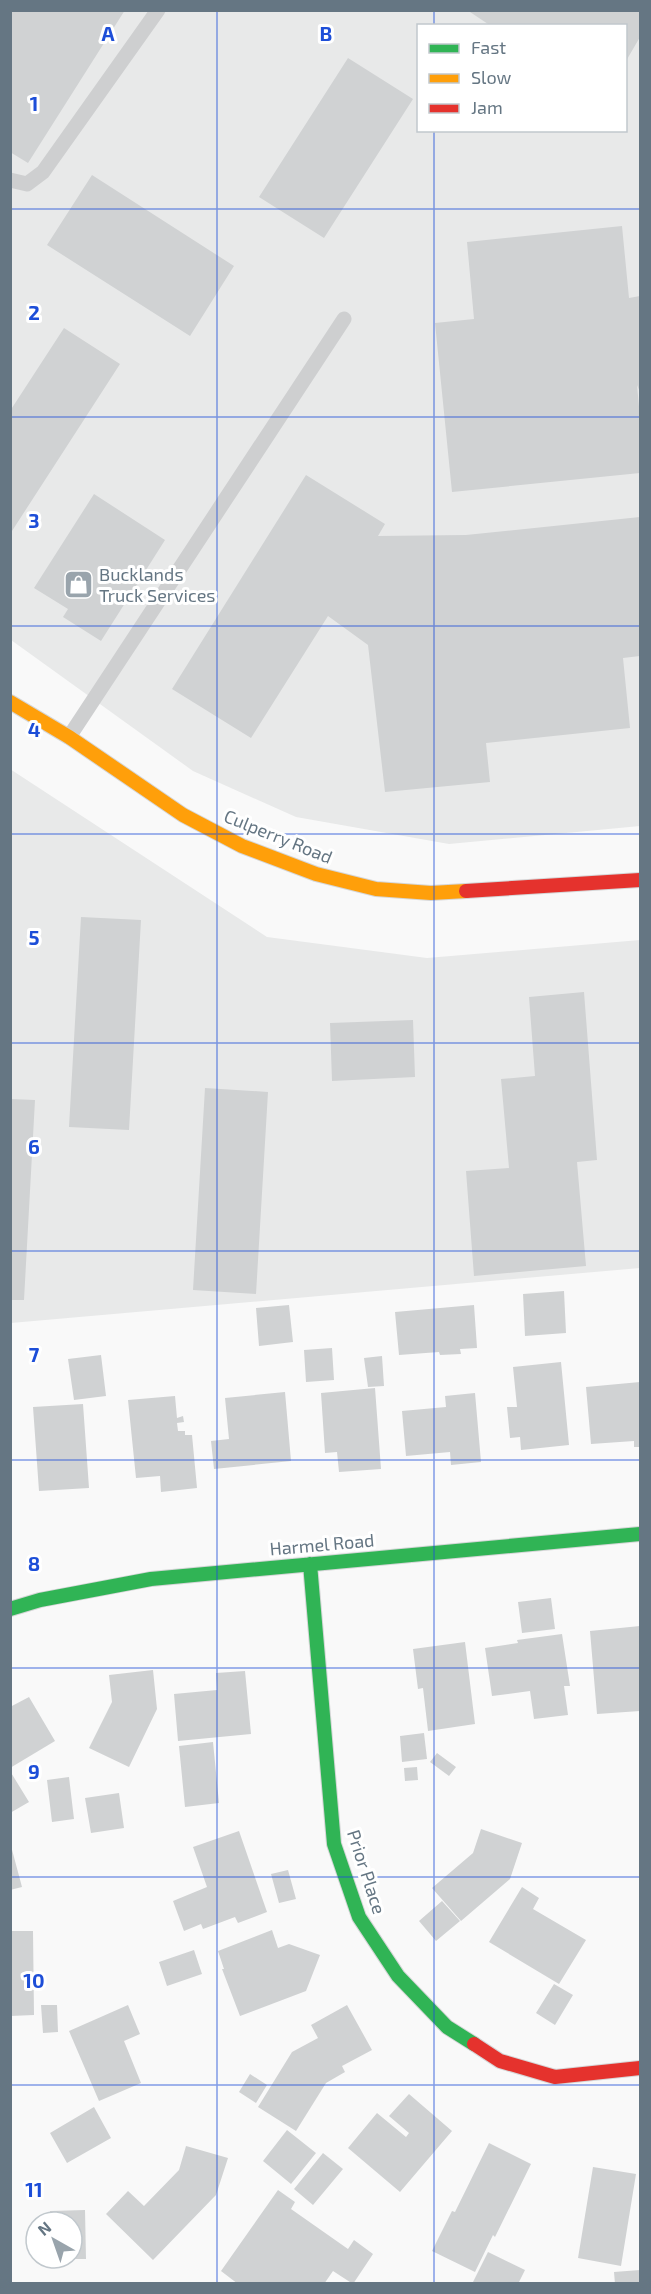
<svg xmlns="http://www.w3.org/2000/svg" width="651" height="2294" viewBox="0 0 651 2294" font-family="'Exo 2',sans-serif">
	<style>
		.built { fill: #e8e9e9; fill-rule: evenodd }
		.building { fill: #d0d2d3 }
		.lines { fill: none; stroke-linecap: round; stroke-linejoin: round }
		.fast-casing { stroke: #d5d6d7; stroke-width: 16 }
		.slow-casing { stroke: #d5d6d7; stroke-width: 16 }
		.jam-casing { stroke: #d5d6d7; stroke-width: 16 }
		.lane { stroke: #cecfd0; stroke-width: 15 }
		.fast { stroke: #30b455; stroke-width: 14 }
		.slow { stroke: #ff9f0a; stroke-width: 14 }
		.jam { stroke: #e5322d; stroke-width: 14 }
		.grid { fill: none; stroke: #1d4ed8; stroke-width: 1.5; stroke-opacity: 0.55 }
		.labels { text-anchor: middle; stroke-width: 6; stroke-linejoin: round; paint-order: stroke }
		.poi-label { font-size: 18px; fill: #657683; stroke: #fff; text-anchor: start }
		.street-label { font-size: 18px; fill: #657683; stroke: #fff }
		.grid-label { font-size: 20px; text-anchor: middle; font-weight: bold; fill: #1d4ed8; stroke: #fff; stroke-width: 6; stroke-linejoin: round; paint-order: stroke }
	</style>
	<rect width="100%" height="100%" fill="#f9f9f9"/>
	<!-- built -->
	<path class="built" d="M11,11h629v815l-191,18 -153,-27 -103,-46 -182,-131zM418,26h208v104h-208z
		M10,769l257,168 160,21 213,-18v328l-629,55z"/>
	<!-- building -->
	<path class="building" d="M10,10h115l-97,153 -18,-11z
		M467,10h173v27l-14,24v-35h-135z
		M348,58l65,41 -89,139 -65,-41z
		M92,175l142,91 -44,70 -143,-91z
		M622,226l7,72 11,-2v96l-3,-7 3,32v56l-188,19 -17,-169 39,-4 -7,-77z
		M64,328l56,36 -108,167 -2,-120z
		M306,475l79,49 -7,12 88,-1 174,-18v139l-17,2 7,70 -144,15 4,39 -105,10 -17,-147 -40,-29 -77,122 -79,-49z
		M94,494l71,46 -64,101 -38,-24 5,-8 -34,-21z
		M81,917l60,3 -12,210 -60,-3z
		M584,992l13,168 -20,2 9,104 -112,10 -8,-105 43,-3 -8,-89 34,-3 -6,-79z
		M413,1020l2,57 -83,4 -2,-58z
		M205,1088l63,4 -12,202 -63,-4z
		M10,1099l25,1 -11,200h-14z
		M564,1291l2,42 -41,3 -2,-42z
		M289,1305l4,37 -34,4 -3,-38z
		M474,1305l3,43 -17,1 1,5 -21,1 -1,-3 -40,3 -4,-43z
		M332,1348l2,32 -28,2 -2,-32z
		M101,1355l5,41 -32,4 -6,-41z
		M382,1356l2,30 -16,1 -4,-29z
		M561,1362l8,83 -48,5 -1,-13 -10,1 -3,-31h10l-4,-40z
		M640,1382v65h-6v-6l-43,3 -5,-57z
		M375,1388l6,81 -42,3 -2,-20 -12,1 -4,-60z
		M285,1392l6,69 -77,8 -3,-28 18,-2 -4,-41z
		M475,1393l6,69 -30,3 -1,-13 -44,4 -4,-45 44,-4 -1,-11z
		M175,1396l2,22 6,-2 1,6 -7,1 1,8h7v4h7l5,53 -36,4 -1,-16 -24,2 -8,-78z
		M83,1404l6,84 -50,3 -6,-84z
		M551,1598l4,31 -33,4 -4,-31z
		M640,1626v85l-43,3 -7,-83z
		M562,1634l8,52h-6l4,29 -34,4 -4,-28 -38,5 -7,-48 33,-5 -1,-3z
		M465,1642l10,82 -47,7 -5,-43 -5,1 -5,-40z
		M153,1670l4,39 -28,58 -40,-19 23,-46 -3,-27z
		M245,1671l6,63 -73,7 -4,-47 43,-4 -1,-17z
		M29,1697l26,44 -45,27v-61z
		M424,1733l3,26 -25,3 -2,-26z
		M213,1742l6,61 -34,4 -6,-61z
		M437,1753l19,14 -7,9 -19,-14z
		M417,1767l1,13 -13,1 -1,-13z
		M10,1771l19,31 -19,11z
		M69,1777l5,42 -22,3 -5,-42z
		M119,1793l5,35 -33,5 -6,-35z
		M481,1829l41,14 -12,36 -49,42 -29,-33 41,-35z
		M239,1831l28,81 -29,11 -3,-6 -32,12 -2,-5 -17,7 -11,-30 34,-14 -14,-40z
		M11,1846l11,41 -12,3v-43z
		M288,1870l8,29 -17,4 -8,-29z
		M522,1887l17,11 -6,11 53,31 -27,44 -70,-42z
		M442,1901l18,20 -24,20 -17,-20z
		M272,1930l6,18 11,-4 31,11 -14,36 -66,25 -18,-47h2l-6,-18z
		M10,1931h23l1,84 -24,1z
		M194,1950l8,24 -35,12 -8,-24z
		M554,1984l19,11 -18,30 -19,-12z
		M41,2005h16l1,27 -15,1z
		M128,2005l12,29 -16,7 17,42 -42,18 -30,-70z
		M347,2005l25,45 -30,16 3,6 -19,11 -30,48 -38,-24 34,-55 26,-14 -7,-13z
		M250,2074l17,11 -11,18 -17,-11z
		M409,2094l43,37 -52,61 -52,-44 29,-35 29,24 3,-4 -20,-17z
		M94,2107l17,31 -44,25 -17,-30z
		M287,2130l29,23 -25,31 -28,-23z
		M489,2143l42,21 -36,73 -2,-2 -18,37 -43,-21 20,-40 3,1z
		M186,2146l42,12 -12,37 -63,65 -47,-46 22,-23 16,15 35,-36z
		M323,2153l20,16 -30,36 -19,-16z
		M593,2167l43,7 -15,92 -43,-8z
		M278,2190l17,12 -4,7 57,40 6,-9 19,14 -20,30 -20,-13 -9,13h-86l-17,-13z
		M85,2210l1,49h-14v-37h-22v-11z
		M488,2252l37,18 -7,14h-46z
		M640,2270v14h-25l-1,-12z"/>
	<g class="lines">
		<defs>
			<path id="fast" d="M310,1564l24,280 25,73 39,59 49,51 27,17
				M10,1609l30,-9 111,-21 489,-45"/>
			<path id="slow" d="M10,702l59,35 114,78 59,31 74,28 60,15 55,4 35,-2"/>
			<path id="jam" d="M466,891l174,-11
				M474,2044l26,17 55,16 85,-9"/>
		</defs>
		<!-- fast casing -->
		<use href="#fast" class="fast-casing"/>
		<!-- slow casing -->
		<use href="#slow" class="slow-casing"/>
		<!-- jam casing -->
		<use href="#jam" class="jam-casing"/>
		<!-- lane -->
		<path class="lane" d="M10,180l17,4 16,-12 115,-162
			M69,737l275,-418"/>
		<!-- fast -->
		<use href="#fast" class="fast"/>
		<!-- slow -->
		<use href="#slow" class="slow"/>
		<!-- jam -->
		<use href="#jam" class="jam"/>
	</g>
	<!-- grid -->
	<path class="grid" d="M217,10v2274M434,10v16M434,130v2154M10,209h630M10,417h630M10,626h630M10,834h630M10,1043h630M10,1251h630M10,1460h630M10,1668h630M10,1877h630M10,2085h630"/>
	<!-- icons -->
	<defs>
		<symbol id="shop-square" viewBox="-11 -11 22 22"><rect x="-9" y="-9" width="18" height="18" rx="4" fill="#99a4ac" stroke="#fff"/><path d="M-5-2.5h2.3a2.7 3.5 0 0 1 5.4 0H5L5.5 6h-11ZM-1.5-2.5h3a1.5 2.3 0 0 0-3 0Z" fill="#fff"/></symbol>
	</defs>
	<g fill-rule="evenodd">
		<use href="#shop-square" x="62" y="568" width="33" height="33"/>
	</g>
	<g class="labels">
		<!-- poi labels -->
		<g class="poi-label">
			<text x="99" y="581">Bucklands<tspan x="99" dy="21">Truck Services</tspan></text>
		</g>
		<!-- street labels -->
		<g class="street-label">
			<text transform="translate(278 837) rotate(22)" y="6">Culperry Road</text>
			<text transform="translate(322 1545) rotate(-5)" y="6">Harmel Road</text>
			<text transform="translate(366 1872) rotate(72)" y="6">Prior Place</text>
		</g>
	</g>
	<g class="grid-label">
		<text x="108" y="41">A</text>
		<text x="326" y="41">B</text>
		<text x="34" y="111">1</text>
		<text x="34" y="320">2</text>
		<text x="34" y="528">3</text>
		<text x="34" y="737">4</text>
		<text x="34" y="945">5</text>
		<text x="34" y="1154">6</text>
		<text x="34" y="1362">7</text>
		<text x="34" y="1571">8</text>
		<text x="34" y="1779">9</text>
		<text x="34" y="1988">10</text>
		<text x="34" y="2197">11</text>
	</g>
	<!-- border -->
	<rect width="651" height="2294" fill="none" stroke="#657683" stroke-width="24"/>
	<!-- legend -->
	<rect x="417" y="24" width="210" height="108" fill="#ffffff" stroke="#c1c8cd" stroke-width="1.5"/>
	<rect x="429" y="44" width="30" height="9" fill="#30b455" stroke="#c1c8cd" stroke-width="1.5"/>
	<text x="471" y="54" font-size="18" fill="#657683">Fast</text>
	<rect x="429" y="74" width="30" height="9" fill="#ff9f0a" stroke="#c1c8cd" stroke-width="1.5"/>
	<text x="471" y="84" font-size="18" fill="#657683">Slow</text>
	<rect x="429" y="104" width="30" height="9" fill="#e5322d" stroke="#c1c8cd" stroke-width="1.5"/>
	<text x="471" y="114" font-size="18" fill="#657683">Jam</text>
	<!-- north arrow -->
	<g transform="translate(54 2240) rotate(320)"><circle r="28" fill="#ffffff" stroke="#c1c8cd" stroke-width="1.5"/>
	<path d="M0-4.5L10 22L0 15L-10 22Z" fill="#99a4ac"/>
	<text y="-9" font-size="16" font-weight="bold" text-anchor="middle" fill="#657683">N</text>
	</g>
</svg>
